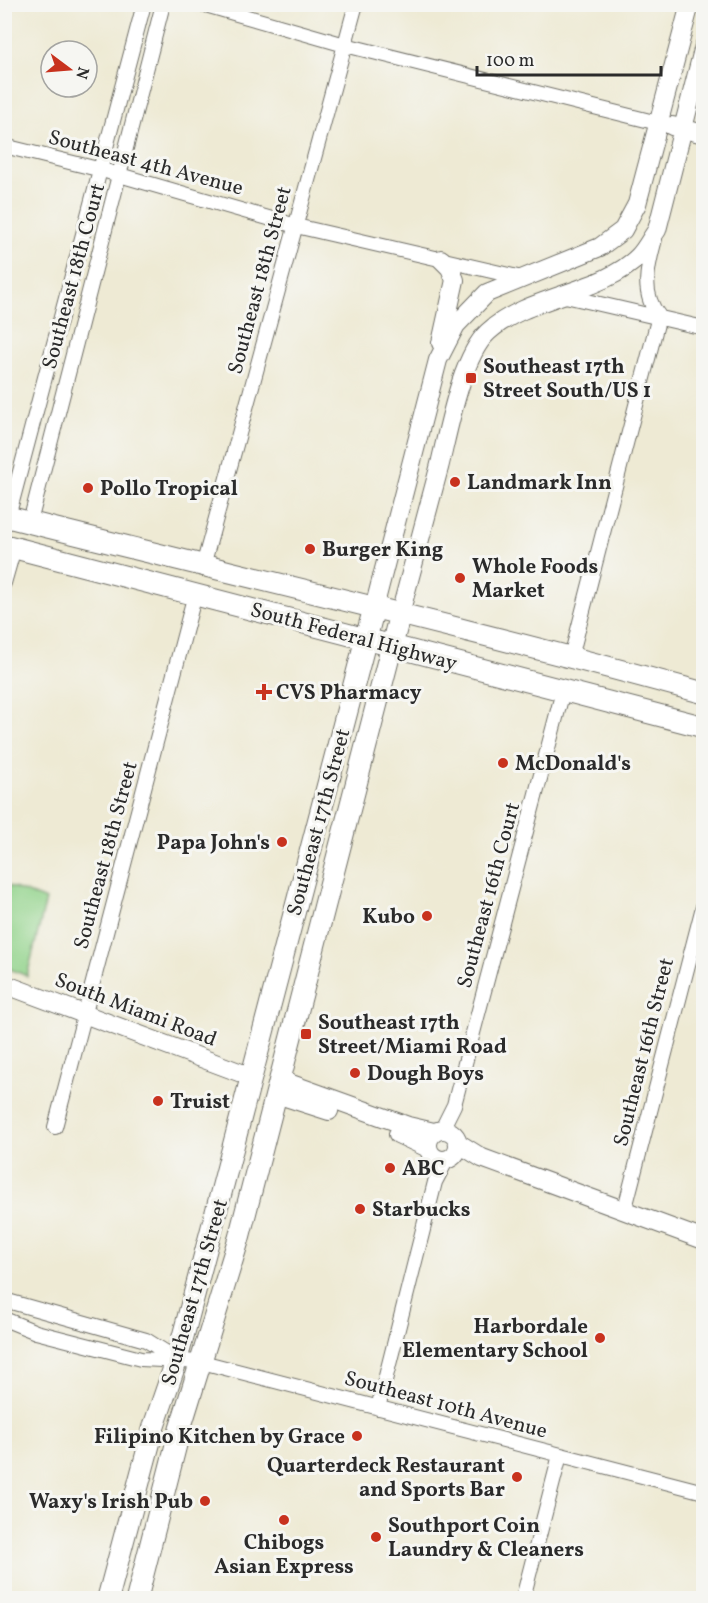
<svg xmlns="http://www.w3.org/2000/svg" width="708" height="1603" viewBox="0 0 708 1603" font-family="Vollkorn,serif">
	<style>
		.green { fill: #91d38a; stroke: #5e7f5a; stroke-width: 1.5 }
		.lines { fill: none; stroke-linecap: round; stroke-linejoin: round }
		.street-casing { stroke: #6f6e66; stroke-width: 16 }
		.secondary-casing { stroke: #6f6e66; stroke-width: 20 }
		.primary-casing { stroke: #6f6e66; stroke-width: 23 }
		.street { stroke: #fff; stroke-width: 14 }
		.secondary { stroke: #fff; stroke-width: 18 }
		.primary { stroke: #fff; stroke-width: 21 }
		.poi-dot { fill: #c8321e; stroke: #f6f6f2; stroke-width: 2 }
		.labels { text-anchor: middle; stroke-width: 6; stroke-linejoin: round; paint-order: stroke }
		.street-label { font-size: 21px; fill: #2b2b2b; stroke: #f6f6f2 }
		.poi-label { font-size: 21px; font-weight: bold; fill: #2b2b2b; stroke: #f6f6f2; text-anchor: start }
	</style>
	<rect width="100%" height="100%" fill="#f6f6f2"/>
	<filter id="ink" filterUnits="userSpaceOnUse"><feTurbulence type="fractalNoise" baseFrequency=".0167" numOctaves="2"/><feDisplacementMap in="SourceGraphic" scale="12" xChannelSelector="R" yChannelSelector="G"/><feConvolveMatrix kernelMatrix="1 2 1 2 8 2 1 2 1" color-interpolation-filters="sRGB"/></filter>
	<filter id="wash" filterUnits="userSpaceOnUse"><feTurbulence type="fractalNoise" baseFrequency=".008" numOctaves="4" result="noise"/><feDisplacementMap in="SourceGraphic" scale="24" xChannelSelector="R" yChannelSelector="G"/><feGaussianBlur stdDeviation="1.35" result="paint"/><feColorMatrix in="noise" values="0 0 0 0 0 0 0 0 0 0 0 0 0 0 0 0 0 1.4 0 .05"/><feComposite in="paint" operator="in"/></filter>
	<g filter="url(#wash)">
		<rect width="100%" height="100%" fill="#eeead4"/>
		<!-- green -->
		<path class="green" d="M4,884l42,16 -19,76 -22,-9z"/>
	</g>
	<g filter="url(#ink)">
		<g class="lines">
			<defs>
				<path id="street" d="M202,4l143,41 313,78
					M4,146l98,24 194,56 226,52
					M655,239c-7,26 -15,54 4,77
					M561,295l143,33
					M8,517l136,-513
					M30,522l133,-518
					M203,566l153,-562
					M4,583l10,-35
					M571,657l88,-341
					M55,1127l140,-533
					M442,1129l12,-24 109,-414
					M624,1212l80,-309
					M4,1300l142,40 29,18
					M4,1319l32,13 105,27 61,3 502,130
					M378,1408l57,-226 12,-23
					M523,1598l37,-143"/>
				<path id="secondary" d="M672,126l32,8
					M441,343l14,-63 -5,-12 -9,-9
					M374,608l64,-248 18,-35 31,-32 113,-46 23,-17 14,-26 53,-200
					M400,614c13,-48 26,-97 39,-146 9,-36 22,-111 49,-136 40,-37 115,-39 151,-76 7,-7 12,-18 18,-26l47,-184
					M4,984l248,93
					M280,1080l128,46 26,6
					M276,1094l53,17
					M428 1145a15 15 0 1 1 30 0a15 15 0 1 1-30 0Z
					M398,1134l30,14
					M458,1143l24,15 222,82"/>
				<path id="primary" d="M4,516c234,59 468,113 700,177
					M4,545l700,182
					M108,1598l46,-172 23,-67 34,-128 163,-623
					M137,1598l43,-169 59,-191 161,-624"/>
			</defs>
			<!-- street casing -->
			<use href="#street" class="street-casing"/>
			<!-- secondary casing -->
			<use href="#secondary" class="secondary-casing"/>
			<!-- primary casing -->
			<use href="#primary" class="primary-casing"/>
			<!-- street -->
			<use href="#street" class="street"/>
			<!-- secondary -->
			<use href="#secondary" class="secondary"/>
			<!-- primary -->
			<use href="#primary" class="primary"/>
		</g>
	</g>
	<!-- markers -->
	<g class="poi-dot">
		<rect x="465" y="372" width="12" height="12" rx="3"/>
		<circle cx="455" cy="482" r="6"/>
		<circle cx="88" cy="488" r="6"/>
		<circle cx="310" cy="549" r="6"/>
		<circle cx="460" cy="578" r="6"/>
		<path d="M261 683h6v6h6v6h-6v6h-6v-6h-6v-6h6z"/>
		<circle cx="503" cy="763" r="6"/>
		<circle cx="282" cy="842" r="6"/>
		<circle cx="427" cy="916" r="6"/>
		<rect x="300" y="1028" width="12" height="12" rx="3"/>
		<circle cx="355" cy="1073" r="6"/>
		<circle cx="158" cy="1101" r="6"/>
		<circle cx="390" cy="1168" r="6"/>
		<circle cx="360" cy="1209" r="6"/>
		<circle cx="600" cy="1338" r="6"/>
		<circle cx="357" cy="1436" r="6"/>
		<circle cx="517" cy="1477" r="6"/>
		<circle cx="205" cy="1501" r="6"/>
		<circle cx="284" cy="1520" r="6"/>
		<circle cx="376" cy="1537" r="6"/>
	</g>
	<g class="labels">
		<!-- street labels -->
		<g class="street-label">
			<text transform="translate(146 162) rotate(15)" y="7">Southeast 4th Avenue</text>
			<text transform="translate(73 276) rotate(-75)" y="7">Southeast 18th Court</text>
			<text transform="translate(259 280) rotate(-75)" y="7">Southeast 18th Street</text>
			<text transform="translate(354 636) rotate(15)" y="7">South Federal Highway</text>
			<text transform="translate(318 822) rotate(-75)" y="7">Southeast 17th Street</text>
			<text transform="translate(105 855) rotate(-75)" y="7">Southeast 18th Street</text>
			<text transform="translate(488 895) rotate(-75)" y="7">Southeast 16th Court</text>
			<text transform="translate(136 1009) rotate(21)" y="7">South Miami Road</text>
			<text transform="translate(643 1052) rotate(-76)" y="7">Southeast 16th Street</text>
			<text transform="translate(194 1292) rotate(-74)" y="7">Southeast 17th Street</text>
			<text transform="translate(446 1404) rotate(15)" y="7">Southeast 10th Avenue</text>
		</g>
		<!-- poi labels -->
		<g class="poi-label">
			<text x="483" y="373">Southeast 17th<tspan x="483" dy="24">Street South/US 1</tspan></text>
			<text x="467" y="489">Landmark Inn</text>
			<text x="100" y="495">Pollo Tropical</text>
			<text x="322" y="556">Burger King</text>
			<text x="472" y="573">Whole Foods<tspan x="472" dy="24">Market</tspan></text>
			<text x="276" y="699">CVS Pharmacy</text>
			<text x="515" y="770">McDonald's</text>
			<text x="270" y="849" text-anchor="end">Papa John's</text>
			<text x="415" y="923" text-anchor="end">Kubo</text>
			<text x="318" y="1029">Southeast 17th<tspan x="318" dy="24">Street/Miami Road</tspan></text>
			<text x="367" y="1080">Dough Boys</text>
			<text x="170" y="1108">Truist</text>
			<text x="402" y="1175">ABC</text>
			<text x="372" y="1216">Starbucks</text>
			<text x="588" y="1333" text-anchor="end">Harbordale<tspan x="588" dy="24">Elementary School</tspan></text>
			<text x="345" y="1443" text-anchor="end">Filipino Kitchen by Grace</text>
			<text x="505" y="1472" text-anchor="end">Quarterdeck Restaurant<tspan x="505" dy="24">and Sports Bar</tspan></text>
			<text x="193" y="1508" text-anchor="end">Waxy's Irish Pub</text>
			<text x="388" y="1532">Southport Coin<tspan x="388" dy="24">Laundry &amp; Cleaners</tspan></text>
			<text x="284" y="1549" text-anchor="middle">Chibogs<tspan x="284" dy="24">Asian Express</tspan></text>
		</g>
	</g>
	<!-- margin -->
	<rect width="708" height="1603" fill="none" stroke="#f6f6f2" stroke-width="24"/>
	<!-- north arrow -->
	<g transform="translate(69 69) rotate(106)"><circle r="28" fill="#f6f6f2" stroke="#a5a5a2" stroke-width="1.5"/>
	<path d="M0-4.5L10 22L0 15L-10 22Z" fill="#c8321e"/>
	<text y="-9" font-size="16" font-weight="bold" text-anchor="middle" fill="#2b2b2b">N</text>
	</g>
	<!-- scale -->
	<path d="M477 66v9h184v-9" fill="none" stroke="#2b2b2b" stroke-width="3"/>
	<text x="486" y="66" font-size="18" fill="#2b2b2b" stroke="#f6f6f2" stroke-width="4.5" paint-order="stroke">100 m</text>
</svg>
